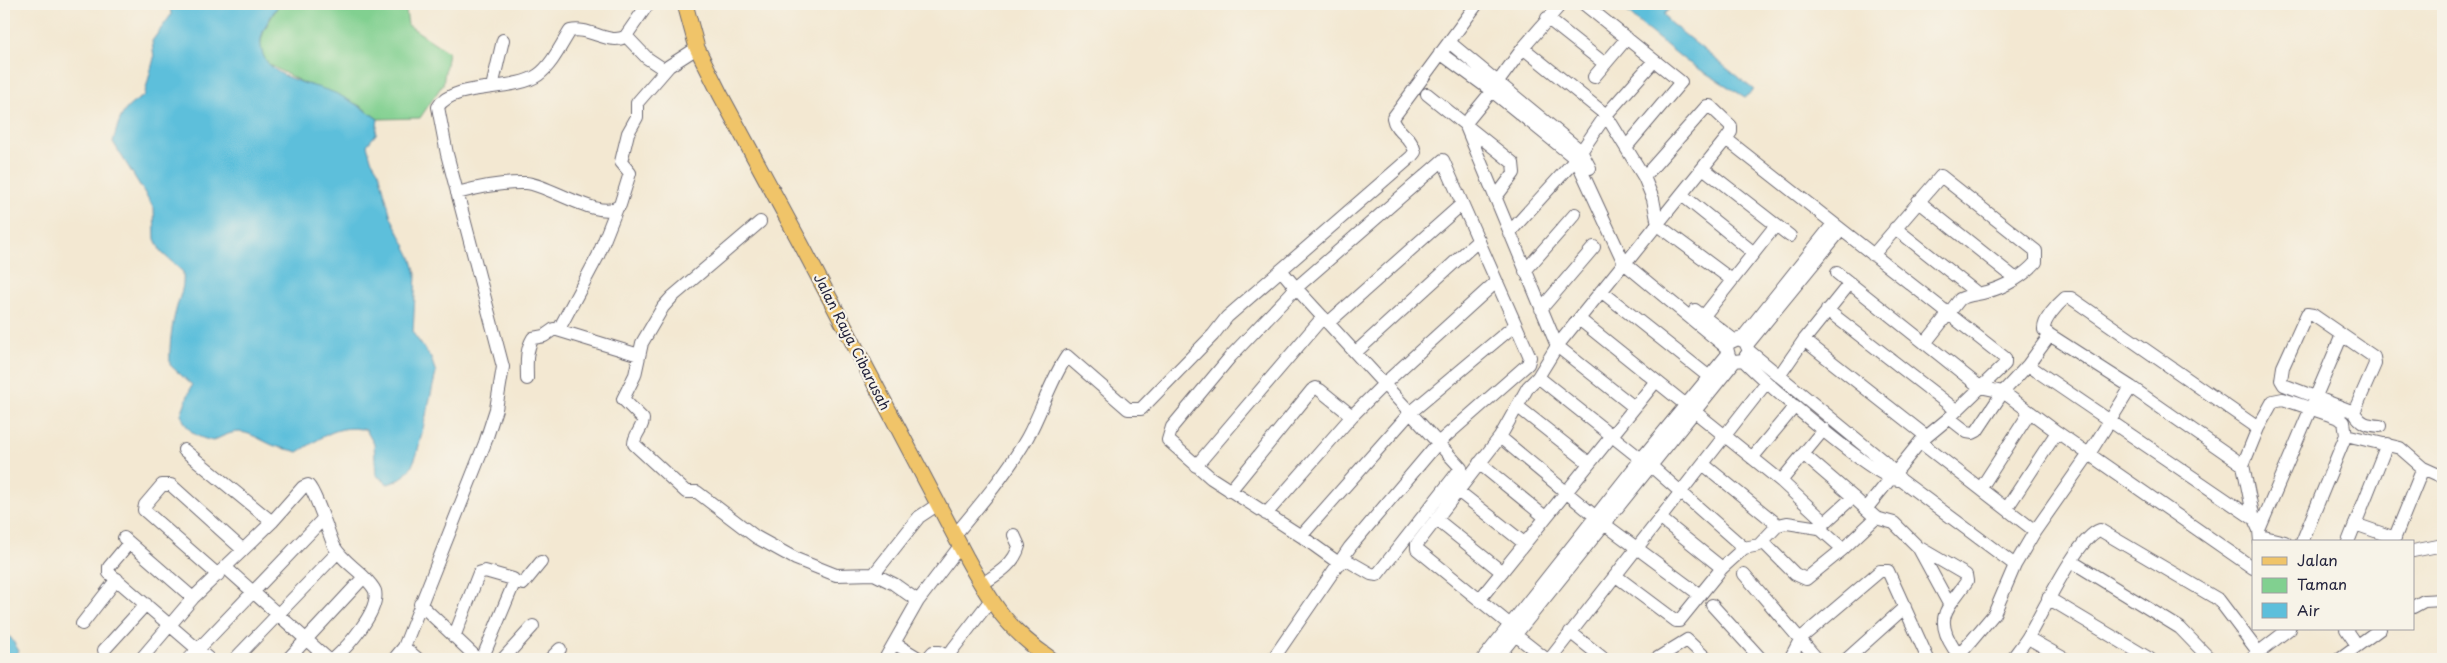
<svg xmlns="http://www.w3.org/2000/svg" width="2447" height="663" viewBox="0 0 2447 663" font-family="'Playpen Sans',sans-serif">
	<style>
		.green { fill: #81d090; stroke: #527966 }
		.water { fill: #5dbfdb; stroke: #40708b }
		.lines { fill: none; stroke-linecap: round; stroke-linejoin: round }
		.minor-casing { stroke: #6b6770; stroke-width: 14 }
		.major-casing { stroke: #6b6770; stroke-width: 17 }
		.minor { stroke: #fff; stroke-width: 12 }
		.major { stroke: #f0c469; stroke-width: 15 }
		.labels { text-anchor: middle; stroke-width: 4.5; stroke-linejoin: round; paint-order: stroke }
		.street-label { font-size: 14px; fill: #22223b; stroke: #f7f3e8 }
	</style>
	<rect width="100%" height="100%" fill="#f7f3e8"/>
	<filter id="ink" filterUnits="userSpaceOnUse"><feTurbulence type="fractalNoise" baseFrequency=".02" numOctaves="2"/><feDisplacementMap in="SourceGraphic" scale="10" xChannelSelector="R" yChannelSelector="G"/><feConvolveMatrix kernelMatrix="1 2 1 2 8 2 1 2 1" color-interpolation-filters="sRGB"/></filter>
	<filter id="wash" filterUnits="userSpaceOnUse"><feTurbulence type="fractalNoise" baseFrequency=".0096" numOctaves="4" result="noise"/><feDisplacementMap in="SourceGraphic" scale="20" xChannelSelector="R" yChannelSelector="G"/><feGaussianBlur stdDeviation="1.12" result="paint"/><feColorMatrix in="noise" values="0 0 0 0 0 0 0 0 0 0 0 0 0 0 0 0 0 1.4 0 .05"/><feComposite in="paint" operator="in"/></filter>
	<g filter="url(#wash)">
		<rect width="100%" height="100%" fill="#f3e8d2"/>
		<!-- green -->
		<path class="green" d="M279,4h126l3,21 40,27 -5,32 -23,34 -42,1 -18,-13 -26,-13 -29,-9 -35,-19 -6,-6 -4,-14 4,-15z"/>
		<!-- water -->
		<path class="water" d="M170,4h109c-7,11 -20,28 -18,42 3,33 50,37 74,47 15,7 29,16 43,26l-2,15 -9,11 4,14 8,13 12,45 20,40 5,17 -3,59 18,25 5,15 -19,81 -6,14 -10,11 -13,5 -12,-9 -2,-31 -8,-14c-29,-7 -44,8 -68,22 -9,-3 -21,-4 -30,-9 -24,-12 -29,-16 -55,-2 -18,-4 -26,-10 -32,-27l11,-29 -22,-20c-1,-20 2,-43 8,-62 4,-13 6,-17 5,-31l-22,-20 -6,-13 -1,-31 -41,-66c7,-25 8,-33 31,-46l10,-38 -2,-17 19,-26z
			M1619,4h56l-11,10 5,8 85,68 -9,7 -59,-36 -41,-33z
			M4,633l7,5 8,13 -5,8h-10z"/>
	</g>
	<g filter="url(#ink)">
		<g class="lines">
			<defs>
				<path id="minor" d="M1584,4l97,78 -54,64
					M1547,18l58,46
					M626,36l21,22 18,12
					M1449,42l132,109 9,17
					M1523,48l83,67 38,62 9,22 5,26 74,55
					M1440,53l52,38 84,68 48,104 103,85 3,11 5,2 8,-1 6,-9 -4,-9 -7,-3 -9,4 -2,5
					M1594,77l33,-39
					M1498,82l25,-34 38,-44
					M492,87l11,-47
					M1492,91l-27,33 92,222 77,61
					M1427,94l86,69 1,10 -18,24
					M1726,139l279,219v6l-56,54 -29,24 -54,67
					M1703,168l87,68
					M457,193c22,-6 46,-11 69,-10 22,1 76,40 94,22l10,-32 -9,-11 7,-29 9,-16v-14l32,-37 28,-18
					M1682,195l72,58
					M1918,201l98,78
					M760,222l-88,75 -9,10 -21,36 -7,32 -12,24 20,20c0,10 -9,15 -9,25l52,48h11l59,45 40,22 40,16 38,-1 20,10 24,17
					M1895,228l82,65
					M1509,233l67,-74 30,-44 48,-54
					M1873,255l68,-79 95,75v11c-12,14 -31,25 -50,30 -9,3 -16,2 -26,7l-34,43
					M1630,258l96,-119 5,-7v-6l-21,-20h-3l-63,71
					M1525,271l50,-57
					M1837,273l143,114 23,5 54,40 196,136
					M1601,291l107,85
					M1541,309l53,-62
					M1695,310l39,30
					M1827,310l129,100
					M1703,317l73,-92
					M1579,319l107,86
					M1328,323l134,-119
					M559,329l39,-73 19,-48
					M1742,338l91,-114
					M1804,340l122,96
					M1747,345l94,-115
					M1749,351l134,110 18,19 114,85
					M1356,352l123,-112
					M1743,360c23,23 130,117 155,120
					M2028,365l226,154 5,11
					M1779,376l25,-36 46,-57
					M1538,377l103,82
					M527,379c0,-14 -2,-28 6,-41l11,-2 10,-7 85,26
					M1517,406l72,57
					M1694,411l87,70 44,41
					M2354,412l21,-48 -1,-7 -61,-42 -6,-1 -24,53 -2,13 3,5 70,27c7,12 13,13 26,14
					M1949,418l18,14 6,1 4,-2 26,-39 25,-27 22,-30
					M1500,437l103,86 97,72
					M1920,442l115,89
					M184,450l88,72
					M1803,454l50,43
					M1752,458l43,-52
					M1479,463l66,54
					M1703,464l75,61
					M1650,465l94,83
					M2243,465l-112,-78 -81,-52 -6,-5c-1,-10 13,-25 21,-32h6l187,130
					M1196,466l127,-149
					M1781,481l43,-52
					M1981,488l49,-76
					M1230,491l82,-101 4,-2 4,2 32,26
					M1458,491l66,52
					M2007,508l50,-76
					M1266,514l86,-98 32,-32 112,-102
					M1660,518l62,50
					M1436,519l66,53
					M2254,519l-11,-54 15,-37 15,-27 10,-2 56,19 5,4 2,13 54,13 23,20 20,9
					M2355,524l40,14
					M1819,528l24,21
					M954,536c26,-31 53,-63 73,-98 15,-27 23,-57 40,-82l61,53h13l72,-74 14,-18 184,-160 4,-5c-3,-16 -20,-20 -22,-34l84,-114
					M1301,536l109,-123 105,-88
					M2260,536l25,6
					M124,538l69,60
					M1763,542l32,32 11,5 37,-30 33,-31
					M2260,542l-1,-12 83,-195
					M2302,542l44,-107
					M2348,542l39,-98
					M2393,542l30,-74
					M129,543l-20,24v6l100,86
					M1918,547l31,57
					M2413,551l30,-6
					M2071,561l109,67 30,31
					M1340,564l-39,-28 -90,-58 -43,-38 4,-13 59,-71 65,-68 165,180 -84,107 -6,-1 -28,-16
					M225,567l103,92
					M874,574l45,-57 18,-12
					M1744,574l73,85
					M218,575l-74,-65 1,-5 17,-20h9l71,64
					M1616,576l60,45h3l43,-53 22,-20 15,-3 19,-20 9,-2 32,5 34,-31 23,21 18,5 24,24 48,28 1,6c-19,27 -34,36 -13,68l8,3 32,-38 21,-49 20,-34 54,-77 42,-67
					M515,581l8,3 18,-22
					M981,585c16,-11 33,-20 38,-39l-5,-11
					M2048,598l102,61
					M1480,599l176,-218
					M420,604l58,55
					M1712,605l49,54
					M2413,607l11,-6 19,-1
					M82,624l35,-45
					M1509,624l-92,-75v-5l83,-107 28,-50 10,-10 19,-31 67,-83
					M2346,629l11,16
					M1570,632l34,27
					M1514,634l32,25
					M454,637l25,-64 6,-2 28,8 1,4 -32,76
					M2028,638l37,21
					M894,643l26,16
					M404,647l14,12
					M104,650l42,-46
					M141,659l52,-61 79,-76 31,-35 5,-2c7,6 21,49 26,61 6,12 19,20 29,30 4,4 10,10 12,15 5,20 -28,56 -41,68
					M189,659l133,-139
					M235,659l102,-106
					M288,659l76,-82
					M394,659l10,-12 81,-204 11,-34 7,-42 -56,-213 -9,-47c15,-25 76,-15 100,-32 14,-10 23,-30 32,-44 19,-5 37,14 55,6l23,-33
					M503,659l30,-33
					M550,659l10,-10
					M885,659l33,-58 42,-55
					M927,659l6,-7h6l6,3 4,-1 41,-53
					M1273,659l77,-112 87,-103 91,-80 2,-7 -87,-197 -147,128 -15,-18
					M1483,659l158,-200 86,-104
					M1496,659l239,-298
					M1550,659l216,-276
					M1656,659l31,-19 20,19
					M1790,659l11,-21 79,-67h8l40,88
					M1847,659l58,-52
					M2012,659c5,-7 11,-14 16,-22 13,-21 49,-100 72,-107l119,70 40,53
					M2250,659l39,-30
					M2339,659l41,-30"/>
				<path id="major" d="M685,4l12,44 23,46 80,148 167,317c25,45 41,71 84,100"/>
			</defs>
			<!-- minor casing -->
			<use href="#minor" class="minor-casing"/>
			<!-- major casing -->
			<use href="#major" class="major-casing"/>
			<!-- minor -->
			<use href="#minor" class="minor"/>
			<!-- major -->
			<use href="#major" class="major"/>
		</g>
	</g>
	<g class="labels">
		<!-- street labels -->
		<g class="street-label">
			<text transform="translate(852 342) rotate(63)" y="5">Jalan Raya Cibarusah</text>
		</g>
	</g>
	<!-- margin -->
	<rect width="2447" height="663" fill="none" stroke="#f7f3e8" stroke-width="20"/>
	<!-- legend -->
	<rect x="2252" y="540" width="162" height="90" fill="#f7f3e8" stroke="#a29fa3"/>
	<rect x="2262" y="557" width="25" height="8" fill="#f0c469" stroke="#a29fa3"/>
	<text x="2297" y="566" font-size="15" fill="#22223b">Jalan</text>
	<rect x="2262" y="578" width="25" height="15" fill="#81d090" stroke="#a29fa3"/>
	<text x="2297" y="590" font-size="15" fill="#22223b">Taman</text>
	<rect x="2262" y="603" width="25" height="15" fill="#5dbfdb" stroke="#a29fa3"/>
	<text x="2297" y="616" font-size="15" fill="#22223b">Air</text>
</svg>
